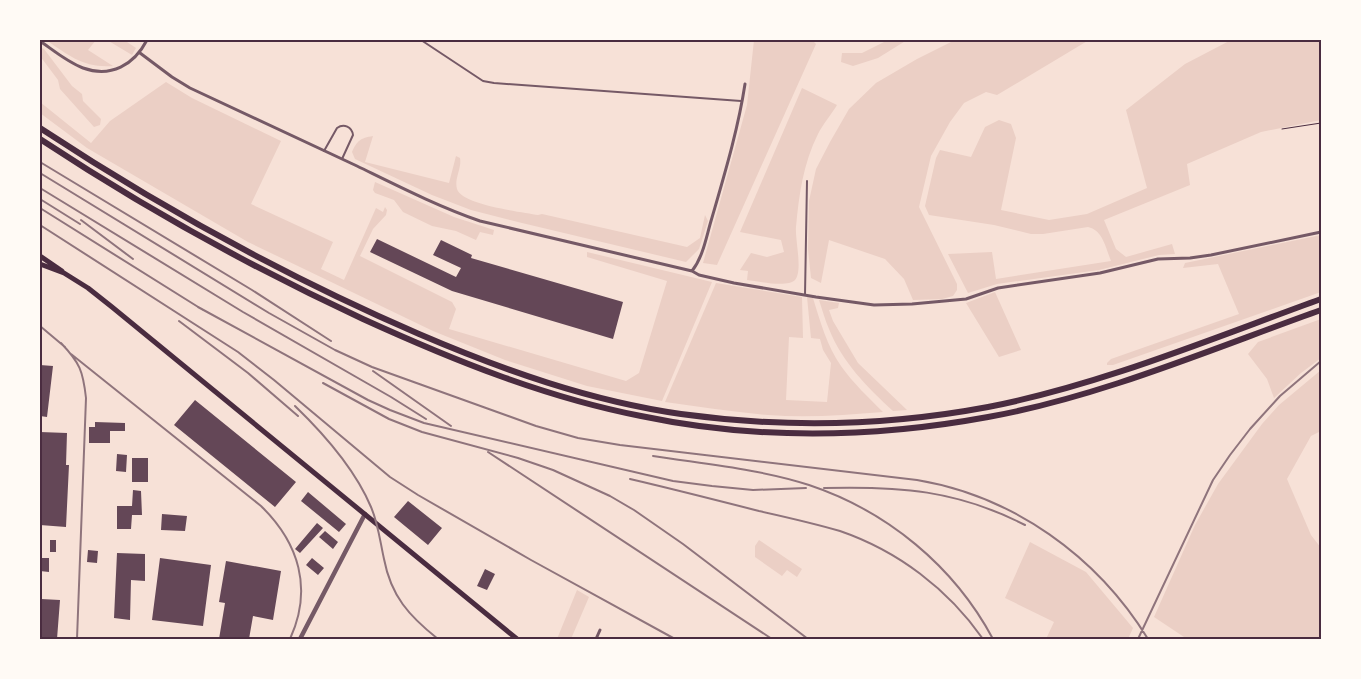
<svg xmlns="http://www.w3.org/2000/svg" width="1361" height="679" viewBox="0 0 1361 679" font-family="Spectral,serif">
	<style>
		.green { fill: #ebcfc5 }
		.building { fill: #644757 }
		.lines { fill: none; stroke-linecap: round; stroke-linejoin: round }
		.path { stroke: #4a2c40; stroke-width: 1 }
		.service { stroke: #755966; stroke-width: 2 }
		.minor { stroke: #755966; stroke-width: 3 }
		.tertiary { stroke: #755966; stroke-width: 4.5 }
		.secondary { stroke: #4a2c40; stroke-width: 5 }
		.motorway { stroke: #4a2c40; stroke-width: 6 }
		.rail { stroke: #8f747c; stroke-width: 2 }
		.neatline { fill: none; stroke: #4a2c40; stroke-width: 2 }
	</style>
	<rect width="100%" height="100%" fill="#f7e1d7"/>
	<!-- green -->
	<path class="green" d="M46,40h50l-8,10 25,16c-30,2 -43,-10 -67,-26z
		M107,40h17l12,8 -4,7z
		M754,40h58l4,4 -99,221 -14,-2 44,-158z
		M888,40h19l-29,18 -25,8 -12,-4 1,-9h20z
		M955,40h134l-92,55 -11,-3 -22,11 -14,19 -19,34 -12,51 38,77v6l-4,6 -11,3 -29,1 -9,-21 -19,-20 -56,-19 -8,43 -10,-5 -3,-29 1,-48 7,-32 14,-27 19,-33 27,-26 41,-24z
		M1231,40h90v80l-60,12 -74,32 3,21 -86,35 12,29 10,8 46,-13 3,10 -16,1 -60,15 -102,14 -29,9 -20,-39 44,-2 4,27 115,-18c-5,-12 -8,-31 -23,-34l-45,7h-12l-37,-9 -65,-10 -4,-9 11,-48 4,-8 31,7 14,-30 14,-7 12,4 5,14 -15,72 48,10 38,-6 60,-26 -21,-78 59,-46z
		M40,47l4,2 28,37 10,8 1,7 18,18 -1,6 -6,2 -34,-38 -2,-9 -18,-24z
		M166,82l26,16 89,43 -30,63 82,38 -12,27 23,11 32,-72 7,4 2,-5 2,3 -1,5 -13,14 -13,27 92,46 4,7 -7,20 177,52 13,-8 28,-92 -80,-24v-5l125,30 -50,119 -75,-15 -82,-26 -72,-29 -185,-89 -161,-94 -47,-35v-11l51,41 19,-22z
		M802,88l35,17c-6,10 -14,19 -19,29 -15,30 -19,61 -22,93 -1,13 7,44 -1,53 -8,8 -37,1 -48,0l1,-9 -8,-1 11,-17 16,4 17,-5 -3,-12 -41,-8z
		M373,136l-8,26 84,21 7,-27 4,2c2,10 -6,21 -3,31 5,16 65,23 81,26l4,-1 145,33 13,-9 5,-23 3,6 -9,28 -13,13 -164,-39 -51,-13 -39,-15 -77,-36 -3,-7c5,-11 8,-14 21,-16z
		M375,182l79,35 40,13 -1,5 -13,-3 -4,8 -20,-9 -24,-5 -29,-14 -9,-12 -19,-7 -2,-3z
		M1321,235v57l-208,73h-6v-2l4,-4 128,-45 -21,-50 -35,4 2,-5z
		M716,283l86,14 1,41 -14,-1 -3,63 41,2 4,-39 -8,-13 -3,-11 -9,-1 -4,-41 6,1c7,23 14,48 28,68 12,17 28,32 42,46 -38,3 -76,6 -115,3 -34,-3 -68,-8 -103,-13z
		M995,292l26,58 -22,7 -33,-54z
		M819,300l20,3 -1,5 -9,2 4,11 25,42 49,47 -14,1c-26,-24 -51,-49 -64,-82 -4,-9 -7,-20 -10,-29z
		M1321,319v39l-20,15 -27,25 -7,-19 -19,-25 10,-12z
		M1321,370v61l-10,5 -24,43 24,56 10,13v91h-134l-33,-22 41,-92 23,-41 44,-60 17,-19z
		M759,540l43,29 -5,8 -10,-7 -5,6 -27,-19v-11z
		M1030,542l56,30 47,56 -5,11h-82l8,-17 -49,-24z
		M577,590l12,7 -18,42h-14z"/>
	<!-- building -->
	<path class="building" d="M377,239l79,38 5,-9 -28,-13 8,-15 31,15 -1,3 152,44 -10,37 -161,-48 -82,-39z
		M40,365l13,1 -6,51 -7,-1z
		M195,400l101,82 -21,25 -101,-82z
		M95,422l30,1v8h-15v12h-21v-16h6z
		M40,432l27,1 -1,32h3l-3,62 -26,-2z
		M117,454l10,1 -1,17 -10,-1z
		M132,458h16v24h-16z
		M133,490l8,1 1,24h-10l-1,14h-14v-23h15z
		M308,492l38,32 -7,8 -38,-31z
		M408,501l34,27 -14,17 -34,-28z
		M162,514l25,2 -2,15 -24,-1z
		M317,523l6,5 -23,25 -5,-4z
		M325,531l13,11 -5,7 -14,-12z
		M50,540h6v12h-6z
		M88,550l10,1 -1,12 -10,-1z
		M117,553l28,1v27l-14,-1 -1,40 -16,-2z
		M40,558h9v14l-9,-1z
		M160,558l51,7 -8,61 -51,-6z
		M312,558l12,10 -6,7 -12,-10z
		M226,561l55,10 -8,49 -20,-4 -4,23h-30l6,-36 -6,-1z
		M485,569l10,5 -8,16 -10,-4z
		M41,599l19,1 -3,39h-17z"/>
	<g class="lines">
		<!-- path -->
		<path class="path" d="M1282,129l39,-6"/>
		<!-- service -->
		<path class="service" d="M421,40l62,41 11,2 247,18
			M324,151l13,-23c7,-5 15,-1 16,7l-11,24
			M805,295l2,-114"/>
		<!-- minor -->
		<path class="minor" d="M40,41c13,9 27,21 43,27 28,10 51,-3 64,-28
			M140,53l32,24 18,11c56,26 112,52 167,78 41,20 80,40 123,55l212,50 7,4 35,8 82,14 58,8 38,-1 54,-5 32,-11 102,-15 58,-14 32,-1 21,-3 110,-23
			M692,271c11,-14 14,-33 19,-50 13,-45 27,-91 34,-137
			M596,639l4,-9"/>
		<!-- tertiary -->
		<path class="tertiary" d="M300,639l65,-125"/>
		<!-- secondary -->
		<path class="secondary" d="M40,256l22,15
			M40,264l24,9 24,15 24,19 405,332"/>
		<!-- motorway -->
		<path class="motorway" d="M40,128c120,79 247,149 379,206 84,36 171,67 262,80 102,14 206,12 307,-7 113,-22 225,-69 333,-108
			M40,139c103,68 211,128 323,180 90,41 181,78 278,97 114,24 233,22 347,1 112,-20 226,-69 333,-107"/>
		<!-- rail -->
		<path class="rail" d="M40,162l212,128 79,51
			M40,173l229,140 66,37 37,17 164,59 42,12 42,7 297,35c96,16 180,76 231,159
			M40,188l203,124 148,85 35,22
			M40,199l40,25
			M40,208l163,102
			M81,220l52,39
			M40,225l198,127 36,28 116,97 28,18 113,65 144,79
			M198,307l170,93 22,10 34,13 249,58 39,5 41,4 53,-2
			M179,321l69,52 50,43
			M40,326l25,21
			M61,343c19,20 22,28 25,55l-9,241
			M71,354l190,152c38,37 52,83 29,133
			M373,371l78,55
			M323,383l66,36 33,13 96,26 35,12 57,26 24,14 49,34 125,95
			M295,406c29,28 60,63 76,101 7,16 9,34 13,52 7,37 25,57 54,80
			M488,452l284,187
			M653,456c51,8 107,13 156,29 78,26 145,81 184,154
			M630,479c43,10 86,21 129,32 27,6 54,12 81,20 58,20 108,58 143,108
			M824,488c75,-2 133,2 201,37
			M1138,639l75,-159 17,-25 20,-26 30,-33 41,-35"/>
	</g>
	<!-- border -->
	<rect width="1361" height="679" fill="none" stroke="#fffaf5" stroke-width="82"/>
	<rect x="41" y="41" width="1279" height="597" class="neatline"/>
</svg>
